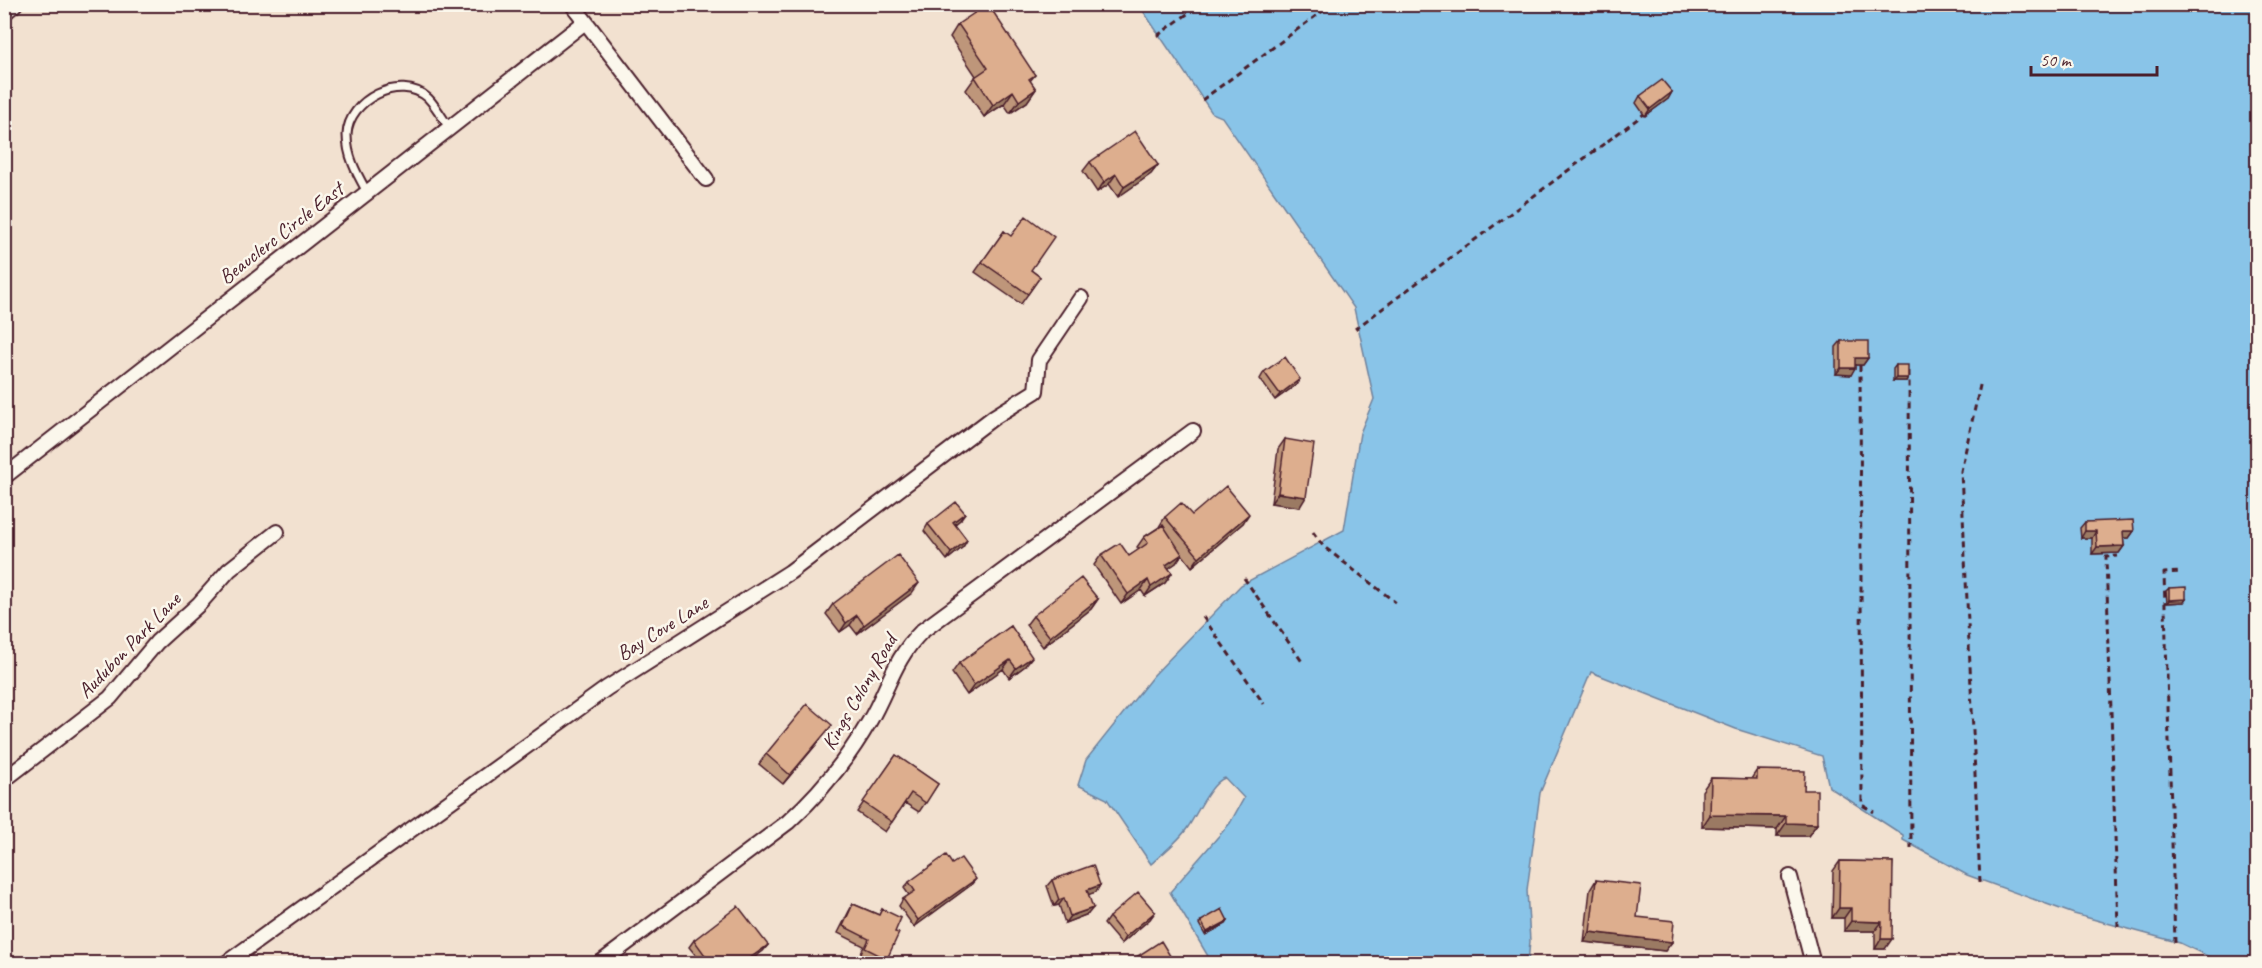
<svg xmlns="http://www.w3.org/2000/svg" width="2262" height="968" viewBox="0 0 2262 968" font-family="Caveat,sans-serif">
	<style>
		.water { fill: #89c4e8; stroke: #70829c; stroke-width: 1.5 }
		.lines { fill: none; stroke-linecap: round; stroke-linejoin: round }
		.service-casing { stroke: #4a1f2b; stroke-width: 11 }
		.minor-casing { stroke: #4a1f2b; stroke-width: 18 }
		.path { stroke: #4a1f2b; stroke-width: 3; stroke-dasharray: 6 4.5; stroke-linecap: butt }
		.service { stroke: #fbf7ec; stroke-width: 7 }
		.minor { stroke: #fbf7ec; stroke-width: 14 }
		.wall { fill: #be967a; stroke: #4a1f2b; stroke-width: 1.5 }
		.shaded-wall { fill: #9b7a63; stroke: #4a1f2b; stroke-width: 1.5 }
		.building { fill: #ddae8e; stroke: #4a1f2b; stroke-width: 1.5 }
		.labels { text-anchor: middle; stroke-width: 5; stroke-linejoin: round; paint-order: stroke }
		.street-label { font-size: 21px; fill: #4a1f2b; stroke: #fbf7ec }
	</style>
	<rect width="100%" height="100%" fill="#f2e1d0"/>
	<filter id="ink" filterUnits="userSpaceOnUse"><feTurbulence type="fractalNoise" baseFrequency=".0167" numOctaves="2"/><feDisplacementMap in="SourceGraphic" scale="12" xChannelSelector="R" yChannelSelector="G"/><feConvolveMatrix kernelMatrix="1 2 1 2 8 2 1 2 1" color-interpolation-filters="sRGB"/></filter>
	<g filter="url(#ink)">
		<!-- water -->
		<path class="water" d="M1139,5h1118v958h-35l-42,-20 -106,-29 -107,-39 -64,-35v-5l-74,-48 -7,-31 -86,-27 -145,-57 -51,121 -13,97 3,51 -2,22h-316l-42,-71 60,-69 14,-25 -19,-20c-14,4 -28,36 -37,49 -9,14 -25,26 -37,37l-44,-65 -29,-14 8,-25 67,-84 88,-91 103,-55 16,-97 14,-34 -20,-91 -132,-191 -10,-4z"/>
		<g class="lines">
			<defs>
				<path id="service" d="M367,192c-10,-18 -20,-35 -20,-57 1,-35 53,-62 81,-37 8,8 15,21 22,31"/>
				<path id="minor" d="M572,4l134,175
					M4,13l11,-9
					M4,477l581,-455
					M4,780l106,-82 47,-56 42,-38 30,-34 48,-38
					M1790,877l23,87
					M225,964l382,-276 183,-116 204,-155 42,-26 3,-31 42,-62
					M599,964l189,-142c33,-30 59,-62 81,-100 20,-34 24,-62 53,-91l271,-200"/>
			</defs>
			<!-- service casing -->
			<use href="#service" class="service-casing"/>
			<!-- minor casing -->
			<use href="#minor" class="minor-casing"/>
			<!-- path -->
			<path class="path" d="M1157,36l44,-32
				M1202,100l130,-96
				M1355,329l289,-215
				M1860,365l2,440 12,7
				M1909,371l2,477
				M1313,532l10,14 72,56
				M1244,578l59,85
				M1203,617l61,87
				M1980,882l-19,-411 20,-90
				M2118,927l-12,-370 12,-1
				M2175,943l-11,-370 16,-1"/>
			<!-- service -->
			<use href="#service" class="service"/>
			<!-- minor -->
			<use href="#minor" class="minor"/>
		</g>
		<!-- wall -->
		<path class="wall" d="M924,4h15l-10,8z
			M958,24l77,51 -5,6 6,8 -9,13 -17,11 -6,-9 -20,13 -18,-27 10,-14 -26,-39z
			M1672,92l-4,7 -23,17 -9,-13 4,-7z
			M1090,162l68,3 -7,9 -33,23 -9,-13 -12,8 -14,-21z
			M1004,231l27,39 9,7 -19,27 -46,-32z
			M1841,341l27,17 -5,7h-8l-4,10 -15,-1v-27z
			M1896,365l10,16h-13v-12z
			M1264,372l32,13 -21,15 -15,-21z
			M1285,439l15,68 -29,-4 7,-54z
			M1192,515l51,8 -51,44 -10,-13 -6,9 -8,5 4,5 -7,10 -20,13 -4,-6 -20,14 -27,-39 7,-10 28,1 10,-6 -2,-3 7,-10 15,-10 6,-10z
			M960,520l-5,4 12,16 -4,7 -16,13 -23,-29 4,-7z
			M2085,522l49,9 -5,7h-6l1,8 -5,7 -27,1v-16h-11l-1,-10z
			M2169,588l17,11 -2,3 -17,1 -1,-12z
			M912,593l-55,41 -7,-9 -10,7 -14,-18 7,-10z
			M1098,599l-7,10 -48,38 -17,-22 7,-9z
			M1011,626l14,40 -16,12 -6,-9 -36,26 -15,-22 7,-10z
			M832,725l-7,9 -42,50 -24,-20 7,-10z
			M896,755l42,29 -19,28 -14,-9 -20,29 -28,-20z
			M1757,770l47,20 13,34 -9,12h-31v-7l-75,-2v-36l9,-13 40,1z
			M1840,861l53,1 -8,87h-10v-18h-31v-13h-12l1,-47z
			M952,864l19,21 -57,42 -15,-21 4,-7 6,-4 -5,-7 5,-6z
			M1052,880l48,5 -4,7 -8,2v20l-23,9 -6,-18 -5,1 -7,-20z
			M1596,880l41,37 35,25 -7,9 -81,-9 6,-52z
			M853,904l26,11 3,-6 13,23 -8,27 -3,4h-5l-19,-8 4,-9 -26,-13 11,-22z
			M1155,912l-5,7 -29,25 -17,-20 5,-7z
			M1201,921h27l-2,3 -21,11 -6,-11z
			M694,940l74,5 -5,6 -12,9v3h-49l-13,-16z"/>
		<!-- shaded-wall -->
		<path class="shaded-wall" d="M934,4h5l-10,8z
			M1036,89l-9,13 -17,11 9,-12z
			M1013,91l-9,13 -20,13 9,-12z
			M1672,92l-4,7 -23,17 5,-7z
			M1158,165l-7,9 -33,23 6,-10z
			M1116,174l-7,10 -12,8 7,-10z
			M1855,358h13l-5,7h-12z
			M1841,368h14l-4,7 -15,-1z
			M1896,378h12l-2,3h-13z
			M1300,379l-4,6 -21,15 5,-6z
			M1278,493l28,4 -6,10 -29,-4z
			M965,513l-5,7 -11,9 4,-7z
			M1249,514l-6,9 -51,44 7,-10z
			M2085,531h11l-4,7h-11z
			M2123,531h11l-5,7h-10z
			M967,540l-4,7 -16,13 4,-7z
			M2124,546l-5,7 -27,1 5,-7z
			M1182,554l-6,9 -17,12 7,-10z
			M1172,573l-7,10 -20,13 6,-9z
			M1148,580l-7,10 -20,14 7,-10z
			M919,583l-7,10 -55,41 7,-9z
			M1098,599l-7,10 -48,38 7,-10z
			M2186,599l-2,3 -17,1 2,-3z
			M857,615l-7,10 -10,7 6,-9z
			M1032,657l-7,9 -16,12 7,-10z
			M1010,660l-7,9 -36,26 7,-10z
			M832,725l-7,9 -42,50 7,-9z
			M1710,815l76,1 -9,13 -75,-2z
			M1786,823l31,1 -9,12h-31z
			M976,879l-5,6 -57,42 4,-7z
			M1100,885l-4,7 -14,5 5,-7z
			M1064,898l-5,7 -5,1 5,-6z
			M1093,908l-5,6 -23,9 5,-7z
			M1839,908h12l-7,10h-12z
			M1155,912l-5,7 -29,25 4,-7z
			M1228,921l-2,3 -21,11 2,-3z
			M1851,921l31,1 -7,9h-31z
			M1590,932l82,10 -7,9 -81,-9z
			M1881,939h11l-7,10h-10z
			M768,945l-5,6 -16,12 3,-5z"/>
		<!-- building -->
		<path class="building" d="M988,4l47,71 -6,4 7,10 -17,12 -6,-10 -20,14 -18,-28 13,-9 -30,-44z
			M1662,80l10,12 -22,17 -10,-13z
			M1135,131l23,34 -34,22 -8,-13 -12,8 -14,-20z
			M1026,216l28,21 -23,33 9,7 -12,17 -46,-32 22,-31 7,5z
			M1841,341h27v17h-13v10h-14z
			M1285,357l15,22 -20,15 -16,-22z
			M1896,365h12v13h-12z
			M1285,439l29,5 -8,53 -28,-4z
			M1226,486l23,28 -50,43 -34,-40 16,-14 11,12z
			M956,502l9,11 -12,9 14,18 -16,13 -23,-29z
			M2133,520l1,11h-11l1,15 -27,1 -1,-16h-11v-9z
			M1163,525l19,29 -16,11 6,8 -21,14 -3,-7 -20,14 -27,-39 19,-12 9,13 19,-13 -4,-6z
			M898,555l21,28 -55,42 -7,-10 -11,8 -13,-19z
			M1081,578l17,21 -48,38 -17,-21z
			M2186,587v12l-17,1v-12z
			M1011,626l21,31 -16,11 -6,-8 -36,25 -15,-22z
			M807,704l25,21 -42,50 -24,-21z
			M896,755l42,29 -12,19 -15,-10 -19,29 -29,-20z
			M1757,770l48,1 -1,19h13v34l-31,-1v-7l-76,-1 1,-37 46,1z
			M946,855l6,9 9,-6 15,21 -58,41 -15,-21 12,-8 -6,-9z
			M1840,861l53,1 -1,77h-11l1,-17 -31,-1v-13h-12z
			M1093,865l7,20 -13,5 6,18 -23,8 -6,-18 -5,2 -7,-20z
			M1596,880l45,5 -4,32 37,4 -2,21 -82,-10z
			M1138,892l17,20 -30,25 -16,-20z
			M853,904l26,11 3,-6 19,9 -6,14 4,1 -12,26 -22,-11 4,-9 -26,-13z
			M738,906l30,39 -18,13 2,4 -2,1h-43l3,-1 -16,-22z
			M1222,909l6,12 -21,11 -6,-11z
			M1161,941l11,18 -5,4h-40z"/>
	</g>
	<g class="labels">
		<!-- street labels -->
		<g class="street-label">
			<text transform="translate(281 233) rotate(-38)" y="7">Beauclerc Circle East</text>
			<text transform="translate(662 628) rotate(-32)" y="7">Bay Cove Lane</text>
			<text transform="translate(129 645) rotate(-46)" y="7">Audubon Park Lane</text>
			<text transform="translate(859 692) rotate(-60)" y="7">Kings Colony Road</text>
		</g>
	</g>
	<!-- margin -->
	<rect width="2262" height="968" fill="none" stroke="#fbf7ec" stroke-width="24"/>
	<rect x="12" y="12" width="2238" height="944" fill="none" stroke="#4a1f2b" stroke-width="2" filter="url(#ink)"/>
	<!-- scale -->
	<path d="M2031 66v9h126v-9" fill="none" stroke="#4a1f2b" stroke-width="3"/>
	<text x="2040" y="66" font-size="18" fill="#4a1f2b" stroke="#fbf7ec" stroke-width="4.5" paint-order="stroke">50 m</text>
</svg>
